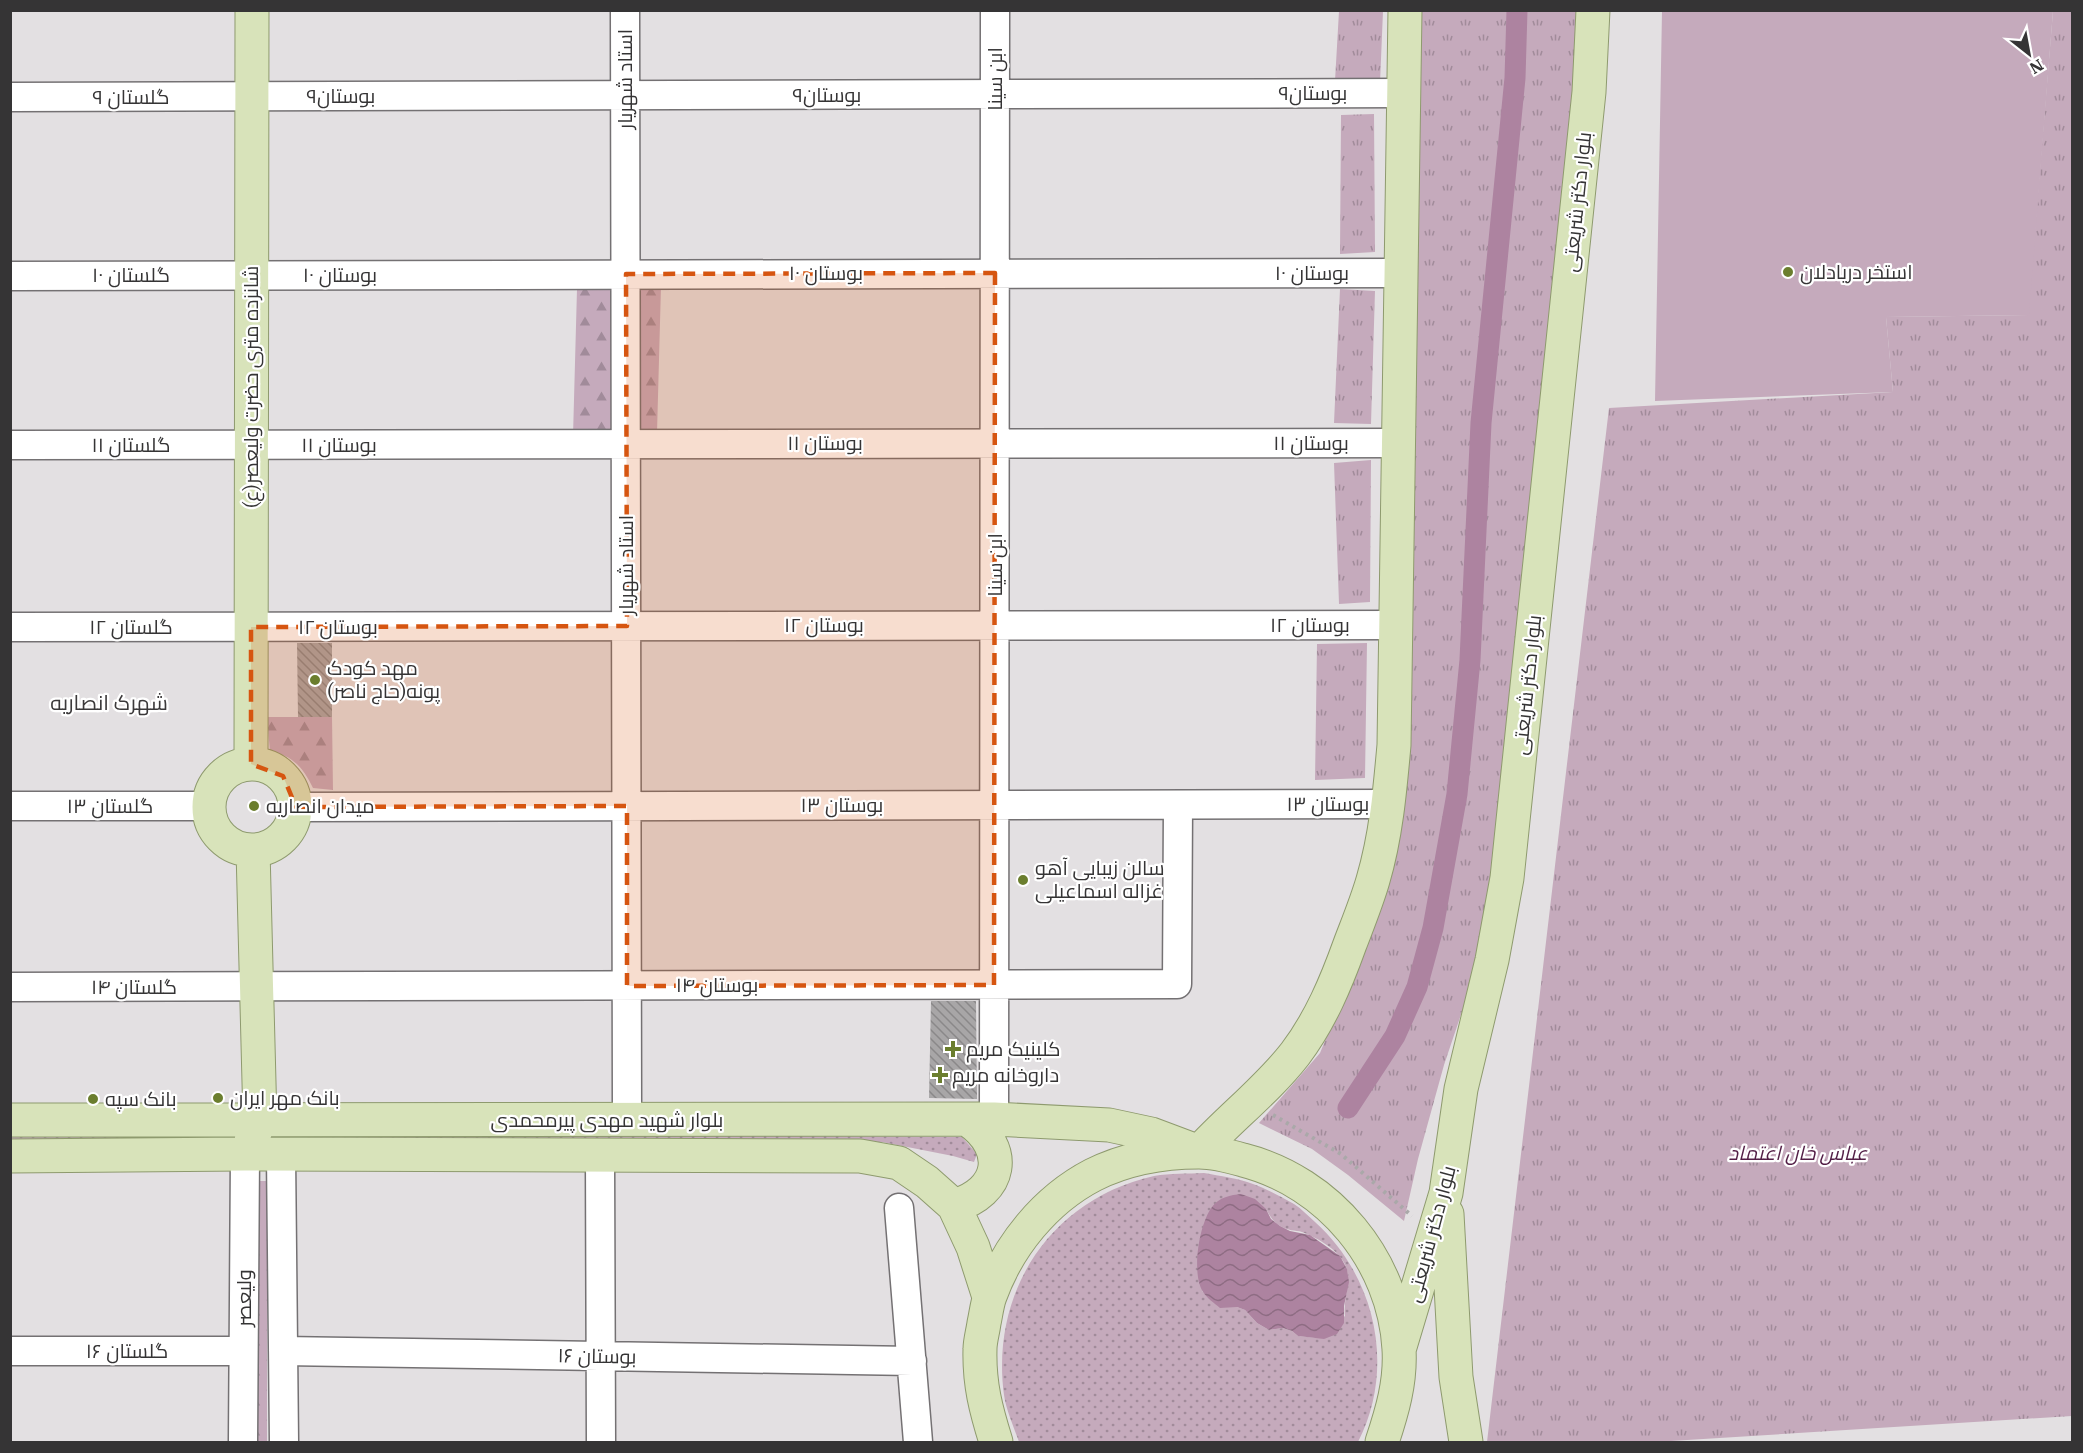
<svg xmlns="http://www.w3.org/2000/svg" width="2083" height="1453" viewBox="0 0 2083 1453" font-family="'IBM Plex Serif',Cairo,serif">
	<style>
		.grass { fill: url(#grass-dots); fill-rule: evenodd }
		.forest { fill: url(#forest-firs) }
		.park { fill: url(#park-tufts) }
		.garden { fill: #c5aabc }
		.water { fill: url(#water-waves) }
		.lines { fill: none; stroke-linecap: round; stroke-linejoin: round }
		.canal { stroke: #ad83a0; stroke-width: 21 }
		.building { fill: url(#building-back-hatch) }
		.minor-casing { stroke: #747173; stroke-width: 31 }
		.major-casing { stroke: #8e9a6e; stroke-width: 35 }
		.path { stroke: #aaa8a9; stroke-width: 4; stroke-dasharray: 3 4.5; stroke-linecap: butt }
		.minor { stroke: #fff; stroke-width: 28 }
		.major { stroke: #d8e3ba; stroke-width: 33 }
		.marked { fill: #d65510; fill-opacity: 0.2; stroke: #d65510; stroke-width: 4.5; stroke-dasharray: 12 8; stroke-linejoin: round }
		.poi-dot { fill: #6b7e2e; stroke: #fff; stroke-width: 2 }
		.labels { text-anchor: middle; stroke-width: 4.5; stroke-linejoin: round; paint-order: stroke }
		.street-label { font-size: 20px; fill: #353435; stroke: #fff }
		.poi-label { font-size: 20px; fill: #353435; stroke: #fff; text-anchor: start }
		.park-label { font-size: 20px; font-style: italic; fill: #531e46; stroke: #fff }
		.neighbourhood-label { font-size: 21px; fill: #3b393a; stroke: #fff }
	</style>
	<defs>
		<pattern id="grass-dots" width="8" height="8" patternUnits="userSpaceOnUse" patternTransform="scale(1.5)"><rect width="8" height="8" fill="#c5aabc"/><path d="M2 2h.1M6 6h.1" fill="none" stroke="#a18b9a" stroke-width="1.8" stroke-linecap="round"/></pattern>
		<pattern id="forest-firs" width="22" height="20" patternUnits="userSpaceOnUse" patternTransform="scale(1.5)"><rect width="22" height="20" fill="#c5aabc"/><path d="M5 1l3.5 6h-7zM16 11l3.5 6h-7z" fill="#a18b9a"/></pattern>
		<pattern id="park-tufts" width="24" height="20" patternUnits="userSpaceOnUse" patternTransform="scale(1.5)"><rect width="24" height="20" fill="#c5aabc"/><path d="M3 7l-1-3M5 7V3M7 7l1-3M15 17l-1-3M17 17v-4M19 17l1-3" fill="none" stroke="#a18b9a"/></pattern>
		<pattern id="water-waves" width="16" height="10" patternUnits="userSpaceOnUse" patternTransform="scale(1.5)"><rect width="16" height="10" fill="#ad83a0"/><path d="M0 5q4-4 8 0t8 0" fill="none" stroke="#8e6c83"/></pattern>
		<pattern id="building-back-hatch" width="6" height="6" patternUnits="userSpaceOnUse" patternTransform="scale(1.5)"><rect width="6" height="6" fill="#a8a6a7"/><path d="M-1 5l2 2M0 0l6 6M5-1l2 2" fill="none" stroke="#8a8889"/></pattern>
	</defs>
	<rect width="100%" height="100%" fill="#e3e0e2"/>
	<!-- grass -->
	<path class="grass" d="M306,1133l656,4 15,17 -3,8 -21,-6 -71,-14 -575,-2z
		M11,1135l190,1v6h-190z
		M1204,1173c16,3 34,5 49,11 14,5 28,13 41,20 8,5 14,12 21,18 61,55 81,146 43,220h-339c-5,-15 -13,-32 -15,-47 -14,-104 47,-196 150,-219 16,-3 34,-2 50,-3zM1266,1209c4,7 7,13 14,17 8,5 15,4 22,6 16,6 41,20 45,38 3,16 -4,31 -2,46l-28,22 -19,-2 -6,-5 -9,-3 -14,2 -12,-7 -12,-13 -8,-3h-17l-18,-16z"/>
	<!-- forest -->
	<path class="forest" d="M632,286h29l-4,147 -26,1z
		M613,288v148h-40l4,-147z
		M267,717h65l1,73 -20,-2c-9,-19 -21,-34 -43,-36z
		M253,1181h14v261h-12z"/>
	<!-- park -->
	<path class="park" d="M1339,11h44l-3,72 -45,-2z
		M1419,11h161l-16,197 -73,675 -15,87 -32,95 -26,94 -14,62 -56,-46 -36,-26 -53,-26 61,-70 42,-102 23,-64z
		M2053,11h19v1405l-417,26h-168l122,-1034 284,-16 -7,-75 142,-2z
		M1374,114l1,138 -35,2 1,-139z
		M1340,289l35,2 -4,133 -37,-1z
		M1371,460l-1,142 -31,2 -5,-141z
		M1367,643l-2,135 -50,2 2,-136z"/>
	<!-- garden -->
	<path class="garden" d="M1662,11h391l-24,304 -143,2 7,75 -238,9z"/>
	<!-- water -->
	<path class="water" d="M1241,1194l14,5 11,10 5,10 9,7 10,5 20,4 30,21 7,13 2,13 -5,24v17l-7,11 -13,5 -26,-3 -6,-5 -9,-3 -14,2 -12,-7 -12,-13 -8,-3 -17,1c-6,-5 -13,-10 -17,-16 -12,-19 -4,-68 9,-85 7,-10 19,-12 29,-13z"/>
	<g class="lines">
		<!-- canal -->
		<path class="canal" d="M1348,1108l47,-72 22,-49 16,-59 24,-134 13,-134 11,-237 34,-345 2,-68"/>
	</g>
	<!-- building -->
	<path class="building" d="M297,643h35v74h-34z
		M931,1001h45l1,98 -48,-1z"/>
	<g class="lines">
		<defs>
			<path id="minor" d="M625,10l2,1109
				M10,97l1393,-4
				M10,276l1390,-3
				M10,445l1388,-2
				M10,627l1386,-2
				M10,806h199
				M296,807l1093,-3
				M10,987l1167,-3 1,-179
				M994,1119l1,-1109
				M281,1155l3,287
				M600,1157l1,285
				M899,1208l19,234
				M10,1351h233
				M283,1351l629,10
				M243,1442l2,-288"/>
			<path id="major" d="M209 807a43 43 0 1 1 86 0a43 43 0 1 1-86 0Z
				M251,764l1,-754
				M10,1120l984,-1 115,6 42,9 48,18c31,-34 68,-62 96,-98 25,-33 41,-71 55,-110 8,-21 17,-43 23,-64 13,-44 17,-90 21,-135l11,-735
				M251,1141l9,-20 -7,-271
				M10,1156l235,-2 615,2 39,7 28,19 27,24 19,41 16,50
				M954,1206c48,-14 56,-57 14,-86
				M1447,1214l9,163 10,65
				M1399,1350l47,-157 15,-104 31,-129 15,-82 82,-786 4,-82
				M996,1442c-10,-32 -17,-58 -16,-93 0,-8 3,-18 4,-26 2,-9 3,-19 6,-27 18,-50 55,-96 103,-121 32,-16 70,-23 106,-23 15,0 30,4 44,8 86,22 151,100 156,189 2,33 -7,63 -17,93"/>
		</defs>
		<!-- minor casing -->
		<use href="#minor" class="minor-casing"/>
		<!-- major casing -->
		<use href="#major" class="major-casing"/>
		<!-- path -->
		<path class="path" d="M1273,1115l68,39 71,62"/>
		<!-- minor -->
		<use href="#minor" class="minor"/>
		<!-- major -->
		<use href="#major" class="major"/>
	</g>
	<!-- marked area -->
	<path class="marked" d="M995,273l-1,712 -367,1v-180l-331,1 -13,-31 -32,-12v-137l376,-1 -1,-352z"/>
	<!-- markers -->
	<g class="poi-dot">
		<circle cx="1788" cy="272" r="6"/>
		<circle cx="315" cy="680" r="6"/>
		<circle cx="254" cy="806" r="6"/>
		<circle cx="1023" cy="880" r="6"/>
		<path d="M950 1040h6v6h6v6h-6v6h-6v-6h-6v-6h6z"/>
		<path d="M937 1066h6v6h6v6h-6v6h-6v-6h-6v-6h6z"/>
		<circle cx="218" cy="1098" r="6"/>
		<circle cx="93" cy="1099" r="6"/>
	</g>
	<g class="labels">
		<!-- street labels -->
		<g class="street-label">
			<text transform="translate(625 79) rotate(-90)" y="7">استاد شهریار</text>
			<text transform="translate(995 79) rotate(-90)" y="7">ابن سینا</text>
			<text x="1313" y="100">بوستان۹</text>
			<text x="827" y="102">بوستان۹</text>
			<text x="341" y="103">بوستان۹</text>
			<text x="131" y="104">گلستان ۹</text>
			<text transform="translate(1577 202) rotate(-84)" y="7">بلوار دکتر شریعتی</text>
			<text x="826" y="280">بوستان ۱۰</text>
			<text x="1312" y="280">بوستان ۱۰</text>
			<text x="131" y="282">گلستان ۱۰</text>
			<text x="340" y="282">بوستان ۱۰</text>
			<text transform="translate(251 387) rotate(-90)" y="7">شانزده متری حضرت ولیعصر(ع)</text>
			<text x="825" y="450">بوستان ۱۱</text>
			<text x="1311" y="450">بوستان ۱۱</text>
			<text x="131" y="452">گلستان ۱۱</text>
			<text x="339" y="452">بوستان ۱۱</text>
			<text transform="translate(626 565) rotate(-90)" y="7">استاد شهریار</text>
			<text transform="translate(995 565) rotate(-90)" y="7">ابن سینا</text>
			<text x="824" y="632">بوستان ۱۲</text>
			<text x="1310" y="632">بوستان ۱۲</text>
			<text x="131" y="634">گلستان ۱۲</text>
			<text x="338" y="634">بوستان ۱۲</text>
			<text transform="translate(1527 685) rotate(-84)" y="7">بلوار دکتر شریعتی</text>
			<text x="1328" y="811">بوستان ۱۳</text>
			<text x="842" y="812">بوستان ۱۳</text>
			<text x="110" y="813">گلستان ۱۳</text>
			<text x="717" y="992">بوستان ۱۴</text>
			<text x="134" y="994">گلستان ۱۴</text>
			<text x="607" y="1127">بلوار شهید مهدی پیرمحمدی</text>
			<text transform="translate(1431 1234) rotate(-75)" y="7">بلوار دکتر شریعتی</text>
			<text transform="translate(244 1298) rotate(-90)" y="7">ولیعصر</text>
			<text x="127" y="1358">گلستان ۱۶</text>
			<text transform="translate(597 1356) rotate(1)" y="7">بوستان ۱۶</text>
		</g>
		<!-- poi labels -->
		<g class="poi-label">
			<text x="1800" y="279">استخر دریادلان</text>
			<text x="327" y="675">مهد کودک<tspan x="327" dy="23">پونه(حاج ناصر)</tspan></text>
			<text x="266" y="813">میدان انصاریه</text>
			<text x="1035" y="875">سالن زیبایی آهو<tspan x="1035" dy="23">غزاله اسماعیلی</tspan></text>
			<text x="966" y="1056">کلینیک مریم</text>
			<text x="952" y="1082">داروخانه مریم</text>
			<text x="230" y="1105">بانک مهر ایران</text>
			<text x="105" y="1106">بانک سپه</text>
		</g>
		<!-- park labels -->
		<g class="park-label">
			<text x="1798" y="1160">عباس خان اعتماد</text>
		</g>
		<!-- neighbourhood labels -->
		<g class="neighbourhood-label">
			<text x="109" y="710">شهرک انصاریه</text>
		</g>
	</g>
	<!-- border -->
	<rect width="2083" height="1453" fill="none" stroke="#353435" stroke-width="24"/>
	<!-- north arrow -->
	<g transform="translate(2029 54) rotate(149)" stroke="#ffffff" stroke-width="4.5" paint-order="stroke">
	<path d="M0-4.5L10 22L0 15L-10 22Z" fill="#353435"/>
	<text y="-9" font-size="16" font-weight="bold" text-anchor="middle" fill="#353435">N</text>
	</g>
</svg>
